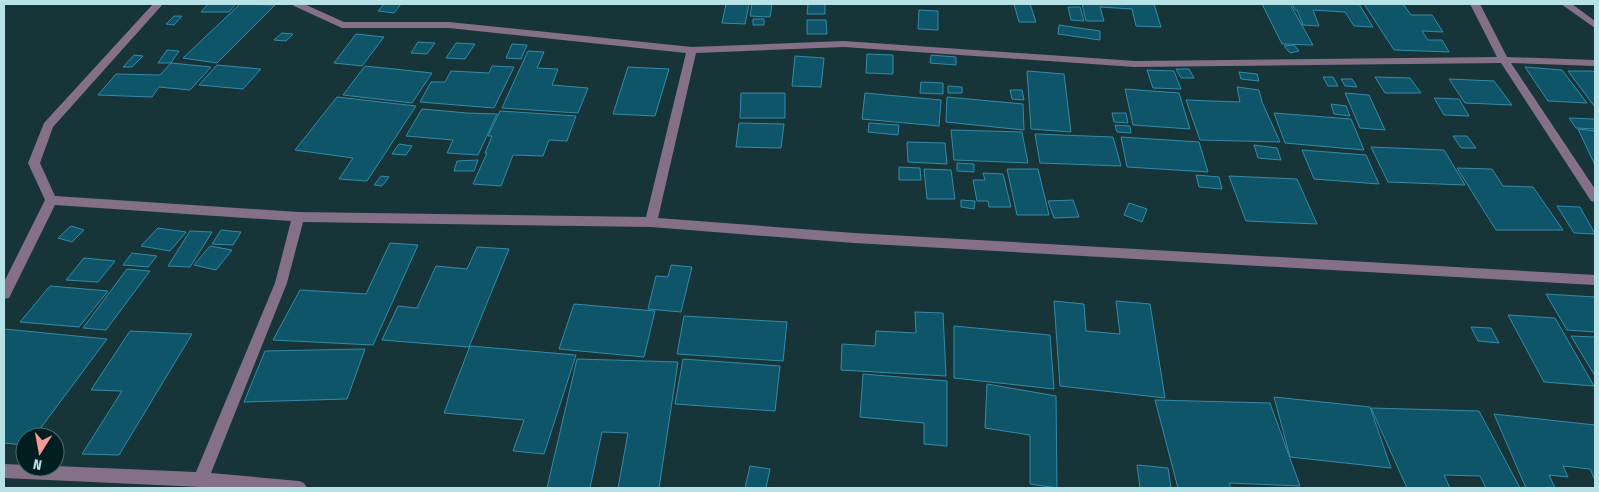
<svg xmlns="http://www.w3.org/2000/svg" width="1599" height="492" viewBox="0 0 1599 492" font-family="'Fira Sans Condensed',sans-serif">
	<style>
		.building { fill: #0e556a; stroke: #358ba7 }
		.lines { fill: none; stroke-linecap: round; stroke-linejoin: round }
		.minor { fill: #857187; fill-rule: evenodd }
	</style>
	<rect width="100%" height="100%" fill="#173538"/>
	<!-- building -->
	<path class="building" d="M208,4h28l-7,8h-28z
		M240,4l35,1 -58,58 -34,-5z
		M384,4h17l-7,9 -16,-2z
		M726,4h23l-4,20 -23,-1z
		M752,4h20l-2,13 -20,-1z
		M808,4h17v10h-18z
		M1014,4h16l6,18h-17z
		M1082,4h72l7,23 -25,-1 -4,-17 -32,-2 4,14h-18z
		M1262,4h28l23,41 -31,-1z
		M1292,4h67l14,23 -19,-1 -9,-14 -32,-2 6,16 -16,-1 -6,-15h-2z
		M1364,4h39l8,11h21l11,17 -21,-1 6,9h14l7,12 -55,-2z
		M1068,7h12l4,14 -13,-1z
		M919,10l19,1v19l-20,-1z
		M174,16h8l-8,9 -8,-1z
		M753,19h11v6h-11z
		M807,20h19l1,14h-20z
		M1059,25l41,6v9l-42,-6z
		M282,33l11,1 -7,7 -12,-1z
		M356,34l28,3 -22,29 -28,-3z
		M418,42l17,1 -8,11 -16,-1z
		M456,43l19,1 -10,15 -19,-1z
		M512,44l15,1 -6,14 -15,-1z
		M1294,45l5,6 -9,2 -6,-7z
		M167,50l12,1 -8,12h-13z
		M528,51l16,1 -7,16 21,1 -6,16 36,3 -10,25 -76,-5z
		M867,54l26,1v19l-27,-1z
		M134,55l9,1 -11,11h-9z
		M931,55l25,2v8l-26,-2z
		M795,56l29,2 -3,29 -29,-1z
		M171,63l40,4 -21,23 -31,-3 -7,10 -54,-2 18,-21 44,1z
		M217,65l44,4 -18,20 -44,-4z
		M365,66l67,7 -20,30 -69,-8z
		M492,66l22,1 -20,41 -74,-6 11,-20h14l6,-11 38,2z
		M628,67l41,2 -14,47 -42,-2z
		M1525,67l37,3 25,33 -39,-2z
		M1176,69h13l5,9h-13z
		M1147,70l27,1 7,18 -28,-1z
		M1027,71l37,3 7,58 -40,-3z
		M1568,71h25l2,2v34z
		M1239,72l18,2 2,7 -18,-2z
		M1323,77h10l5,9h-10z
		M1375,77l35,1 11,15h-36z
		M1341,79h11l5,8 -12,-1z
		M1449,79l45,2 18,24 -47,-2z
		M921,82l22,1v11l-23,-1z
		M948,86l14,1v6h-14z
		M1237,87l22,3 3,12 18,40 -80,-2 -14,-40 54,2z
		M1125,89l54,4 11,36 -57,-4z
		M1010,90h12l2,10 -12,-1z
		M741,93h44v25h-45z
		M865,93l76,7 -2,26 -77,-7z
		M1345,93l24,2 16,35 -25,-2z
		M337,97l79,9 -49,75 -28,-2 14,-21 -58,-8z
		M947,97l76,7 1,26 -78,-8z
		M1434,98l25,1 10,17 -25,-1z
		M1331,104l15,2 4,10 -16,-2z
		M422,109l45,4 30,1 -19,41 -31,-2 6,-13 -47,-4z
		M500,111l76,5 -9,25 -18,-1 -6,16 -30,-1 -12,31 -28,-2 14,-31h-2l7,-17h-4z
		M1112,113h14l2,10 -14,-1z
		M1274,113l77,6 13,31 -79,-7z
		M1569,118l26,1v10l-19,-1z
		M739,123l45,1 -3,24 -45,-1z
		M869,123l30,2 -1,10 -30,-3z
		M1115,125l15,1 1,7 -14,-1z
		M1578,129l17,2v34z
		M951,130l71,2 6,31 -74,-3z
		M1035,134l78,3 8,29 -81,-3z
		M1453,136h14l9,12h-15z
		M1121,137l78,5 9,30 -81,-5z
		M907,142l38,1 2,21 -39,-2z
		M399,144l13,2 -6,9 -14,-1z
		M1254,145l23,3 4,12 -23,-2z
		M1371,147l73,3 21,35 -77,-3z
		M1302,150l64,5 13,29 -65,-5z
		M478,160l-4,11h-20l3,-10z
		M957,163l17,1v8l-17,-1z
		M899,167l21,1 1,12h-22z
		M1457,168l35,1 11,17 30,1 30,43h-67z
		M924,169l27,1 4,29h-28z
		M1007,169h31l11,46h-32z
		M983,173l20,1 8,33h-22l-1,-6h-11l-4,-21h12z
		M1196,175l23,2 3,12 -23,-2z
		M381,176l8,1 -7,9 -8,-1z
		M1229,176l68,3 20,45 -71,-3z
		M961,200l14,1 -1,8 -13,-2z
		M1073,200l6,17 -25,1 -6,-17z
		M1129,203l18,6 -5,13 -18,-7z
		M1557,206l23,1 15,27 -21,-1z
		M71,226l13,4 -12,12 -14,-4z
		M158,228l28,4 -16,19 -29,-5z
		M221,230l20,2 -8,13 -21,-1z
		M190,231l22,1 -22,35 -22,-1z
		M390,243l28,2 -45,100 -100,-5 27,-50 66,4z
		M210,246l22,4 -16,20 -22,-5z
		M477,247l32,2 -40,98 -87,-7 16,-34 19,2 19,-42 31,3z
		M132,253l25,3 -9,11 -25,-2z
		M84,258l31,3 -17,21 -32,-2z
		M671,265l21,2 -11,45 -33,-3 8,-33 12,1z
		M127,269l23,2 -44,59 -23,-2z
		M50,286l58,5 -29,36 -59,-5z
		M1546,294l49,3v35l-28,-2z
		M1054,301l30,3 2,27 34,3 -4,-33 34,3 15,94 -105,-12z
		M574,304l81,7 -11,46 -85,-8z
		M915,312l28,1 3,63 -105,-6 1,-26 33,2 1,-15 40,2z
		M1508,315l47,3 39,68 -50,-4z
		M684,316l103,6 -4,39 -106,-7z
		M954,326l96,9 4,54 -100,-11z
		M1471,327l20,1 8,15 -21,-2z
		M4,329l103,10 -73,98h-9v8l-21,-2z
		M130,331l62,3 -73,121 -37,-1 40,-63 -31,-1z
		M1571,336l24,1v39z
		M470,346l106,9 -32,99 -31,-3 11,-31 -80,-7z
		M365,349l-18,50 -103,3 21,-51z
		M577,359l101,3 -19,126h-41l10,-55 -26,-1 -12,56h-43z
		M683,359l97,7 -5,45 -100,-7z
		M863,374l84,7v65l-23,-2v-21l-64,-6z
		M987,384l69,12 1,92 -27,-4v-49l-45,-7z
		M1274,397l96,10 21,61 -101,-11z
		M1155,400l115,3 30,83 -71,-3 2,5h-53z
		M1371,408l108,3 41,77h-34l-6,-12 -36,-1 6,13h-43z
		M1494,414l101,11v55l-5,-11 -27,-3 5,11 -19,-2 6,13h-29z
		M1137,465l31,3 3,20h-31z
		M750,466l20,3 -4,19h-21z"/>
	<g class="lines">
		<!-- minor -->
		<path class="minor" d="M153,4h10l-110,123 -13,36 15,33 243,16 348,5 40,-164 -237,-25h-107l-48,-22 -2,-2h12l40,18h105l243,25 152,-6 291,20 362,-4 -27,-53h10l27,53 88,3v6l-84,-3 84,126v13l-4,-1 -90,-138 -366,4 -291,-20 -148,6 -38,165 196,15 741,42v10l-741,-42 -203,-16 -348,-5 -16,61 -76,190 88,8 5,2 3,5h-84l-219,-10v-14l21,1v2l30,-1 141,6 79,-189 16,-62 -236,-16 -46,93 -5,1v-17l41,-82 -17,-37 16,-40z
			M1561,4h11l23,17v7z"/>
	</g>
	<!-- border -->
	<rect width="1599" height="492" fill="none" stroke="#b7e3e7" stroke-width="10"/>
	<!-- north arrow -->
	<g transform="translate(40 452) rotate(191)"><circle r="24" fill="#001d1f" stroke="#496c6f"/>
	<path d="M0-4L9 19L0 12L-9 19Z" fill="#f59b96"/>
	<text y="-8" font-size="14" font-weight="bold" text-anchor="middle" fill="#b7e3e7">N</text>
	</g>
</svg>
